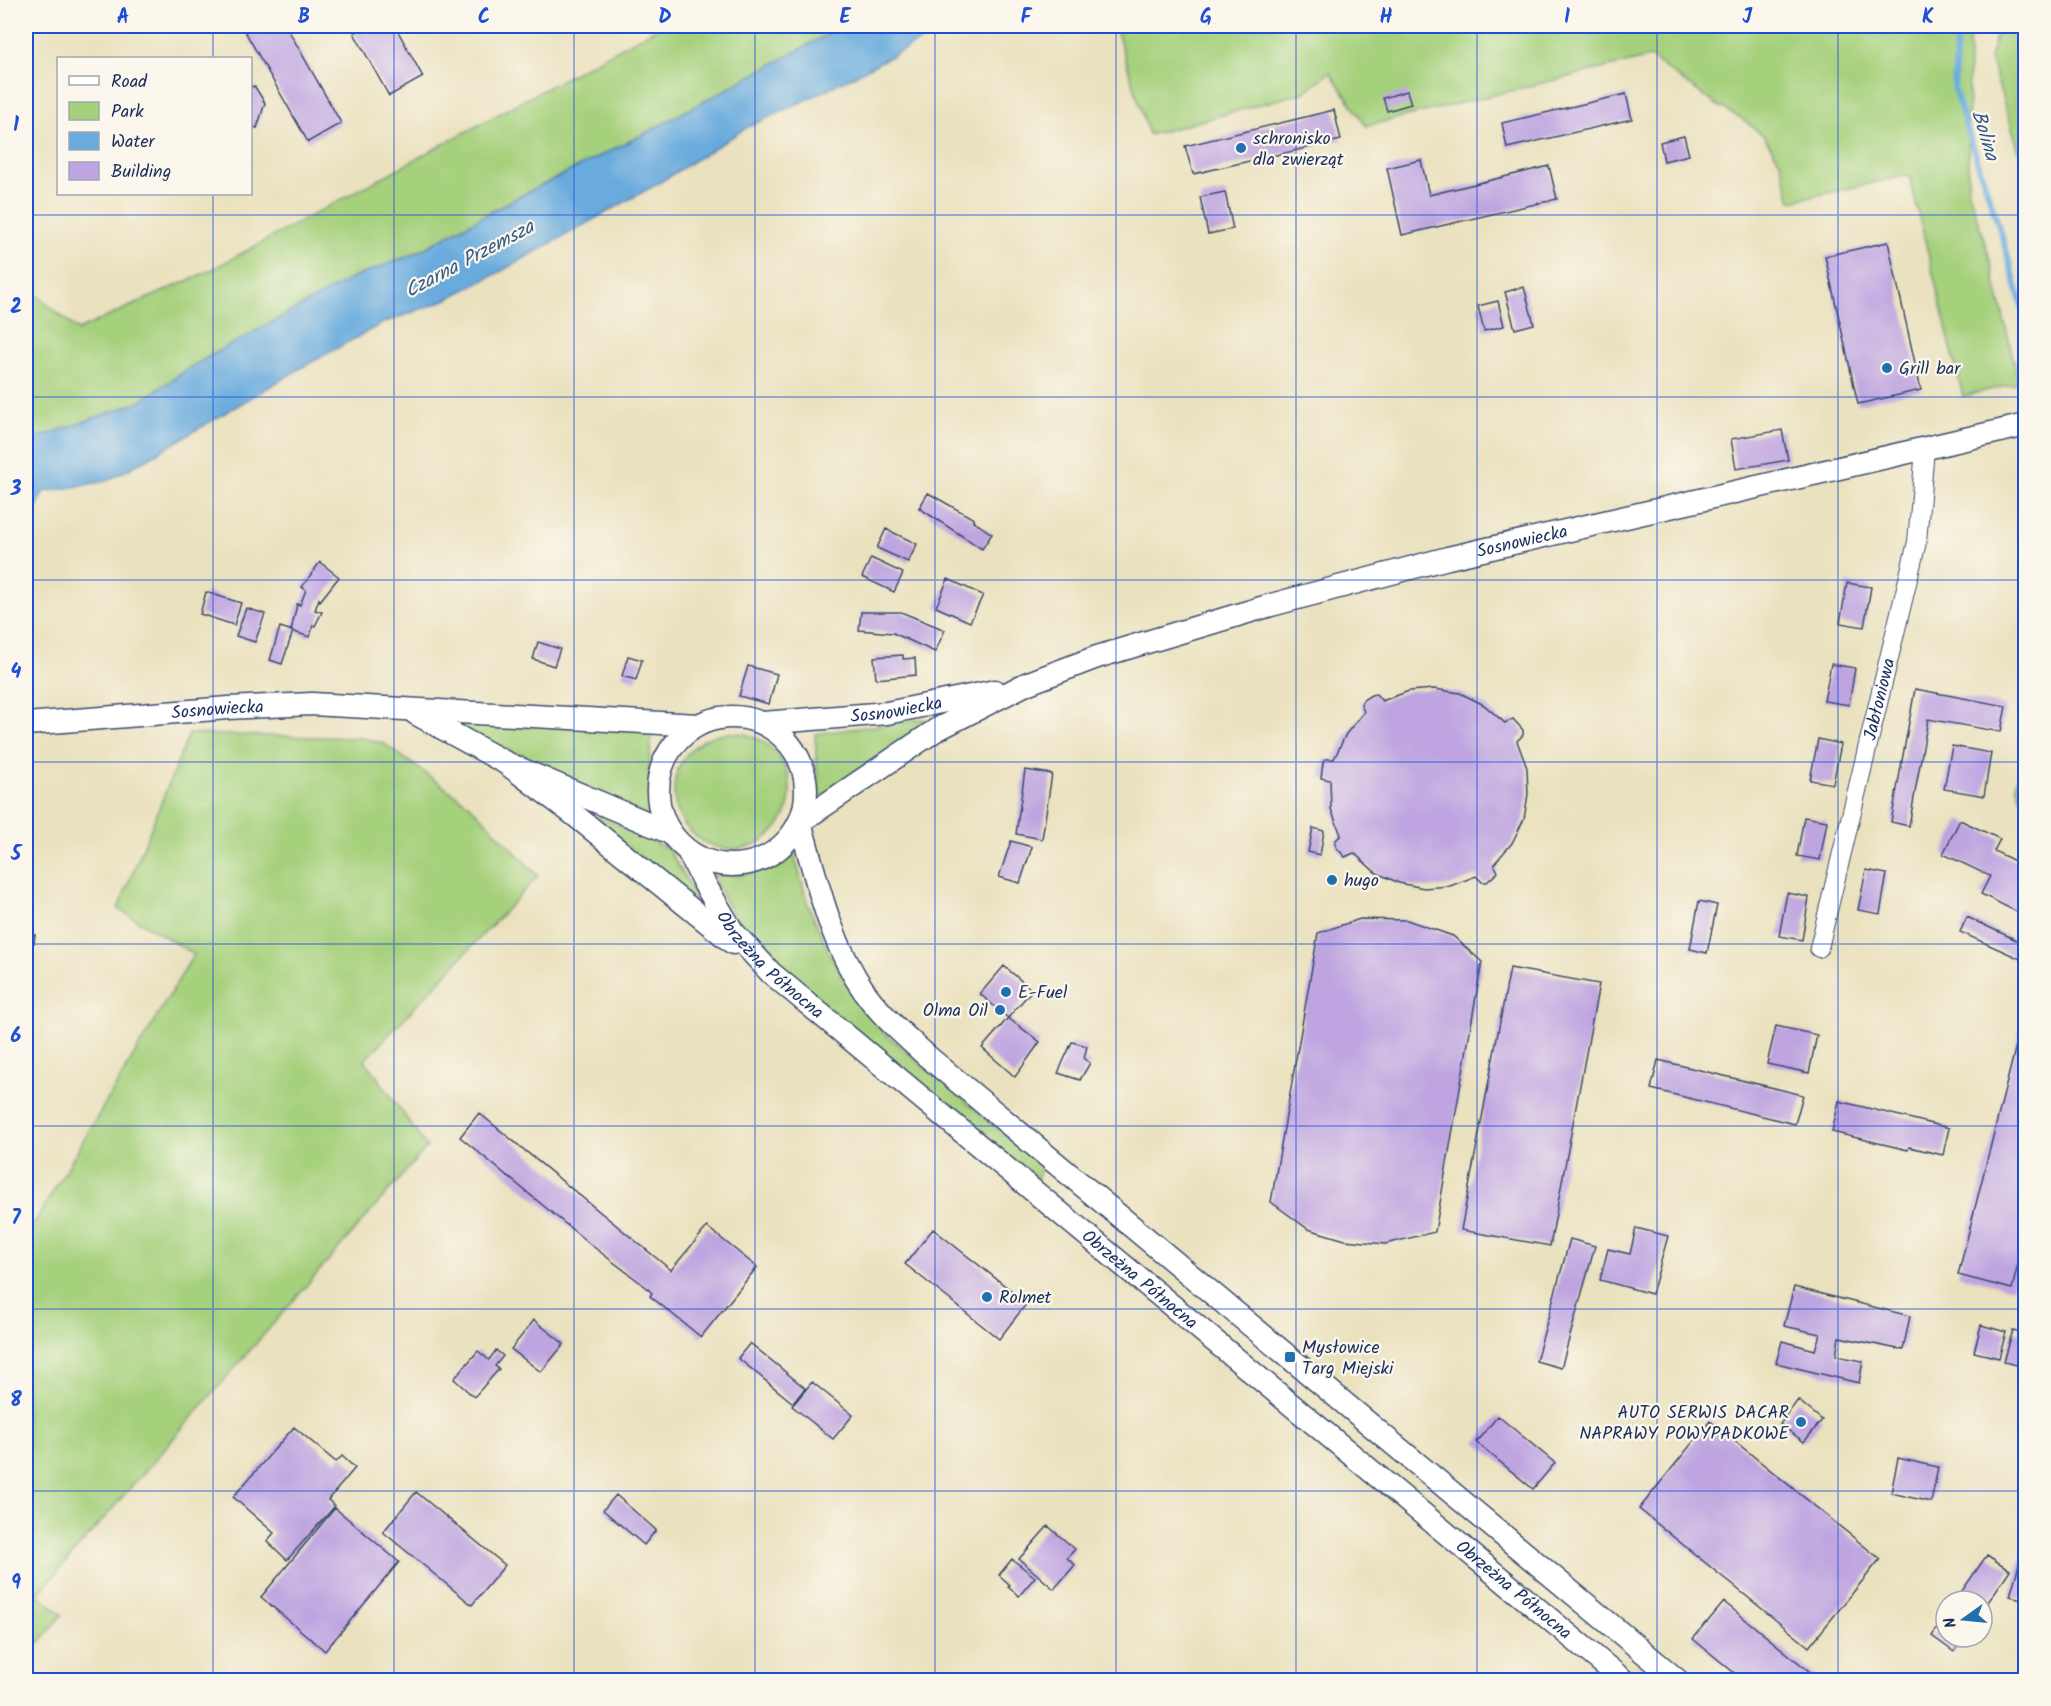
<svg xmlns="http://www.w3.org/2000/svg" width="2051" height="1706" viewBox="0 0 2051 1706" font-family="Kalam,sans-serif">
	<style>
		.green { fill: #a5d07c; stroke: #60806d; stroke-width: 1.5 }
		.water { fill: #69abdd; stroke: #426d9e; stroke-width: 1.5 }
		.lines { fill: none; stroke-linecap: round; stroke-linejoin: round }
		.stream { stroke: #69abdd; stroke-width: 6 }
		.building { fill: #bea4e0 }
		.minor-casing { stroke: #3a4a6c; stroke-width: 20 }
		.tertiary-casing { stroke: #3a4a6c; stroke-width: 25 }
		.minor { stroke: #fff; stroke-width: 18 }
		.tertiary { stroke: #fff; stroke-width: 22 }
		.grid { fill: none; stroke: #1d4ed8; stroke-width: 1.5; stroke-opacity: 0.55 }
		.poi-dot { fill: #1f6fb2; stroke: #fbf7ec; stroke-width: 2 }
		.labels { text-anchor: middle; stroke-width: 4.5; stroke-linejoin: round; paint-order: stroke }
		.poi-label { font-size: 18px; fill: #1b2f5e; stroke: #fbf7ec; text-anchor: start }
		.street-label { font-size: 18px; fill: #1b2f5e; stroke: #fbf7ec }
		.water-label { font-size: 20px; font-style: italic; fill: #365a8a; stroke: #fbf7ec }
		.neatline { fill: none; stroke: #1d4ed8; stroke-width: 2 }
		.grid-label { font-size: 20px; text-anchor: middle; font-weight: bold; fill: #1d4ed8 }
	</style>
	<rect width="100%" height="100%" fill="#fbf7ec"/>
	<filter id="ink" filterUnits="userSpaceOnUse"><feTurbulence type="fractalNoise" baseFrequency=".0167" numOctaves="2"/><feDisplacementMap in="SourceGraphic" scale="12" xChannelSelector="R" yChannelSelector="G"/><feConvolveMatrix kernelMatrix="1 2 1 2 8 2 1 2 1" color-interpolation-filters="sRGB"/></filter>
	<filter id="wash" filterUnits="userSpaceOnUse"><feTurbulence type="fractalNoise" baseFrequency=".008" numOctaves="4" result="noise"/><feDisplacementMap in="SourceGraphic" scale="24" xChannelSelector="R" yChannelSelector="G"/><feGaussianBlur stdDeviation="1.35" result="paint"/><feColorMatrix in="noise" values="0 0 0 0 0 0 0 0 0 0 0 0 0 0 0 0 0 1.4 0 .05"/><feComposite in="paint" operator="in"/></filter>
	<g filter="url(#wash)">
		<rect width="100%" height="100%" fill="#eae1be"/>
		<!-- green -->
		<path class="green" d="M661,26h182l-205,111 -120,60 -102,56 -64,25 -158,87 -55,37 -113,40v-156l52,44 135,-61z
			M1115,26h862l-8,9 -1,154 21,67 30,127 -56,13 -54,-221 -118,26 -11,-40 -16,-25 -23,-18 -24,-13 -67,-48 -284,69 -36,-54 -25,20 -156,43z
			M1999,26h26v144l-35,-112z
			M924,719l-4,8 -101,72 -4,-65z
			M458,722l193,6 -3,89 -191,-90z
			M674 791a58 58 0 1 1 116 0a58 58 0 1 1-116 0Z
			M189,734l173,4 21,5 88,63 67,70 -173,184 62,87 -389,447 24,21 -36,44v-422l168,-283 -76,-45z
			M2025,748l1,58h-1l-9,-19z
			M599,816l69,33 33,55 -105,-81z
			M791,853l3,1 14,51 22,49 26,45 24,30 162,137 -5,13c-51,-41 -101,-83 -152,-125 -52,-42 -152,-115 -172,-179 37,1 48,-1 78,-22z"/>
		<!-- water -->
		<path class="water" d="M843,26h108c-32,15 -62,31 -93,48 -10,6 -20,8 -29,15l-83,39 -89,56 -159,89 -55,28 -60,22 -82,45 -147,87 -47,26 -64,11 -11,28h-6v-78l113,-40 55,-37 158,-87 64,-25 102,-56 120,-60z"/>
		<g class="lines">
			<!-- stream -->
			<path class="stream" d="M1957,26l-3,63 47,144 25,87"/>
		</g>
		<g id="blocks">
			<!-- building -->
			<path class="building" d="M242,26h44l55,97 -33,19z
				M367,26h28l28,51 -34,19 -35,-63z
				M250,86l5,1 10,16 -8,25 -7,-2z
				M1407,91l4,13 -24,7 -4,-13z
				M1626,94l6,25 -125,29 -5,-25z
				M1334,110l7,30 -148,34 -8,-28z
				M1684,136l5,19 -25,6 -4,-19z
				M1421,160l8,35 120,-29 8,33 -155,36 -15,-67z
				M1225,192l8,37 -25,5 -8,-37z
				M1888,242l33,148 -63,14 -33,-148z
				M1524,287l10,37 -19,5 -10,-37z
				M1498,301l6,25 -20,5 -6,-25z
				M1782,430l6,30 -52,9 -5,-30z
				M928,493l46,26 -1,2 19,13 -10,15 -63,-41z
				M886,529l31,15 -9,18 -31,-14z
				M871,558l32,15 -9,19 -32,-15z
				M320,562l19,15 -19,24 -1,-2 -4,11 7,2 -7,14 -2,-1 -3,12 -19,-6 6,-27 3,1 6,-15 -4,-3z
				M948,579l35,16 -13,27 -34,-15z
				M1847,583l24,4 -7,40 -24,-4z
				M206,592l35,11 -7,22 -34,-11z
				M246,608l19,6 -10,28 -19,-6z
				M861,612h40l44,18 -10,22 -42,-19 -34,-3z
				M280,627l13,4 -11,33 -12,-4z
				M538,642l22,7 -6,17 -21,-7z
				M903,655v4l12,-1 1,17 -40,4 -2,-22z
				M628,656l14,4 -6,20 -14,-4z
				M1831,664l24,4 -6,37 -25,-4z
				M748,666l29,8 -8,30 -30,-8z
				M1434,689l26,4 24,12 21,18 8,-4 10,11v5l-6,6 10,27 1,26 -4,25 -12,24 -18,21 4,8 -11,10h-5l-6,-6 -26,10 -26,2 -25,-5 -24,-11 -21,-19 -9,4 -9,-10 -1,-6 6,-6 -10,-26 -1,-29 -9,-2 2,-15 2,-4h9l12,-25 18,-22 -3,-8 2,-4 8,-5 5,-1 6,7 27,-10z
				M1915,689l91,17 -5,26 -73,-13 -19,107 -18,-4z
				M1818,739l23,5 -8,40 -23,-4z
				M1952,746l39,7 -7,43 -40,-7z
				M1025,770l27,4 -10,65 -26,-5z
				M1804,817l23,4 -7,39 -23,-4z
				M1960,820l40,19 -6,12 31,15v50l-44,-22 9,-18 -47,-22z
				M1313,828l11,3 -4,24 -12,-3z
				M1011,841l21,6 -12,36 -21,-6z
				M1866,870l21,4 -7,40 -22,-4z
				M1787,893l22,4 -7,43 -23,-4z
				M1699,901l18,4 -10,48 -17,-4z
				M1967,917l58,27v17l-65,-29z
				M1360,919l47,1 46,16 29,26 -47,270 -50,12 -40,-4 -37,-11 -37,-27 47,-269z
				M26,934l9,1 -1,8 -8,-2z
				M1004,966l28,24 -24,28 32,24 -25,35 -33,-29 26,-30 -28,-24z
				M1510,968l89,16 -49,262 -89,-16z
				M2025,1010v225l-13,54 -54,-14z
				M1776,1026l41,9 -8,38 -42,-9z
				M1072,1042l15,4 -3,13 6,4 -10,17 -22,-7z
				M1658,1060l145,35 -8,29 -144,-35z
				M1839,1101l110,27 -6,27 -34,-8 -1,3 -76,-18z
				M479,1113l192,157 36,-43 50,40 -56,70 -51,-41 2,-3 -6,-6 -55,-42 -131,-108z
				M1636,1228l32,8 -16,58 -52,-14 8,-31 22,5z
				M933,1229l94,74 -28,36 -94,-75z
				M1570,1239l25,7 -34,122 -25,-7z
				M1794,1287l116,29 -7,34 -64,-13 -3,19 27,5 -4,22 -83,-20 6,-22 33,9 5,-16 -36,-8z
				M534,1320l30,24 -23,28 -30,-23z
				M1981,1325l25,7 -7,26 -25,-6z
				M2013,1330l12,3v34l-21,-5z
				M750,1343l55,45 -12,15 -55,-45z
				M496,1350l7,6 -8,10 4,3 -25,28 -20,-18 24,-28 11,9z
				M812,1382l41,33 -20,24 -41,-33z
				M1798,1400l24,20 -18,22 -24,-18z
				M1498,1416l57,47 -22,26 -57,-47z
				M1710,1421l170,138 -71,88 -170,-138z
				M294,1427l42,35 6,-6 13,12 -27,32 7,6 -48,54 -20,-19 7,-8 -41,-36z
				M1898,1458l40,9 -7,35 -40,-9z
				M416,1492l89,73 -33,40 -89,-73z
				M616,1495l40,35 -12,15 -41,-35z
				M335,1508l64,54 -74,89 -64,-54z
				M1048,1526l27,23 -8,9 8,7 -21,24 -35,-30z
				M2022,1554l3,1v45l-15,-4z
				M1987,1555l23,15 -28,41v-10h-27z
				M1012,1559l23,18 -16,19 -11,-9 2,-2 -11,-10z
				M1724,1602l96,78h-77l-50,-41z
				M1946,1615v22h18l-10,15 -22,-16z"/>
		</g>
	</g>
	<g filter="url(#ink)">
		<use href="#blocks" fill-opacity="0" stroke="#3a4a6c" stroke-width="1.5"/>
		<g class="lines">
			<defs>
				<g id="minor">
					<path id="s1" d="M1819,948l98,-406 8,-93"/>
				</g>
				<g id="tertiary">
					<path d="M415,713l91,50 165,70"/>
					<circle cx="732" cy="791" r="74"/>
					<path id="s2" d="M763,723l124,-10 108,-22"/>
					<path id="s3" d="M26,724l202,-16 84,-4 386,21"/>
					<path d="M506,763l66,50 161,130"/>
					<path id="s4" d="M800,822l136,-92 90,-46 71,-27 174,-52 177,-47 578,-133"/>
					<path d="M800,822c17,59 30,121 66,172 17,23 39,42 61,62l750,624"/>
					<path id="s5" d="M688,851l16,32 29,49 38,41 852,707"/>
				</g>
			</defs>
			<!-- minor casing -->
			<use href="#minor" class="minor-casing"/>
			<!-- tertiary casing -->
			<use href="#tertiary" class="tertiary-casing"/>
			<!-- minor -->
			<use href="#minor" class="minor"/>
			<!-- tertiary -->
			<use href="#tertiary" class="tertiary"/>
		</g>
	</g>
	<!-- grid -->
	<path class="grid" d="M213,26v32M394,26v1654M574,26v1654M755,26v1654M935,26v1654M1116,26v1654M1296,26v1654M1477,26v1654M1657,26v1654M1838,26v1654M213,194v1486M26,215h2000M26,397h2000M26,580h2000M26,762h2000M26,944h2000M26,1126h2000M26,1309h2000M26,1491h2000"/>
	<!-- markers -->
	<g class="poi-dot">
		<circle cx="1241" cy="148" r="6"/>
		<circle cx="1887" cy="368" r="6"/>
		<circle cx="1332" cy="880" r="6"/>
		<circle cx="1006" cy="992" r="6"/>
		<circle cx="1000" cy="1010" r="6"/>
		<circle cx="987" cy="1297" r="6"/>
		<rect x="1284" y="1351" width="12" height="12" rx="3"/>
		<circle cx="1801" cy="1422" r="6"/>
	</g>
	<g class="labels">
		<!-- poi labels -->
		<g class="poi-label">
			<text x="1253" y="144">schronisko<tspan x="1253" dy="21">dla zwierząt</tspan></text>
			<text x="1899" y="374">Grill bar</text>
			<text x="1344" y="886">hugo</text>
			<text x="1018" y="998">E-Fuel</text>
			<text x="988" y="1016" text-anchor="end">Olma Oil</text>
			<text x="999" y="1303">Rolmet</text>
			<text x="1302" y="1353">Mysłowice<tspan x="1302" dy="21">Targ Miejski</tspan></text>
			<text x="1789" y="1418" text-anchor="end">AUTO SERWIS DACAR<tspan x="1789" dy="21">NAPRAWY POWYPADKOWE</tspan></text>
		</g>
		<!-- street labels -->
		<g class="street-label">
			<text dy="6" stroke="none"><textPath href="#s4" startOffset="782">Sosnowiecka</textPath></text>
			<text dy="6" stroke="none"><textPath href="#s1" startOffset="256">Jabłoniowa</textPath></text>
			<text dy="6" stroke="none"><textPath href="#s3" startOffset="192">Sosnowiecka</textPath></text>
			<text dy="6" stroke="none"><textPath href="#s2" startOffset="134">Sosnowiecka</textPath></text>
			<text dy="6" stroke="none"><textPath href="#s5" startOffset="142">Obrzeżna Północna</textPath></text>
			<text dy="6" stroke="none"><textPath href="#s5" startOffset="628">Obrzeżna Północna</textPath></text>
			<text dy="6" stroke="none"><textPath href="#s5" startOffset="1114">Obrzeżna Północna</textPath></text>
		</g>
		<!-- water labels -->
		<g class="water-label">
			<text transform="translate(1986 135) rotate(73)" y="7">Bolina</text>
			<text transform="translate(469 258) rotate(-28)" y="7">Czarna Przemsza</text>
		</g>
	</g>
	<!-- margin -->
	<rect width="2051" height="1706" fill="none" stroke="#fbf7ec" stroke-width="66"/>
	<!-- legend -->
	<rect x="57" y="57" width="195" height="138" fill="#fbf7ec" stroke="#a1a7b3" stroke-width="1.5"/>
	<rect x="69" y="76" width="30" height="9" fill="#ffffff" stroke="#a1a7b3" stroke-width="1.5"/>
	<text x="111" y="87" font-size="18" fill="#1b2f5e">Road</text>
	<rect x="69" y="102" width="30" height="18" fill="#a5d07c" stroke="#a1a7b3" stroke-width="1.5"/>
	<text x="111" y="117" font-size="18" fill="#1b2f5e">Park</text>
	<rect x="69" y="132" width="30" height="18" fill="#69abdd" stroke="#a1a7b3" stroke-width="1.5"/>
	<text x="111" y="147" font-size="18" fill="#1b2f5e">Water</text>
	<rect x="69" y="162" width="30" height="18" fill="#bea4e0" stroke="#a1a7b3" stroke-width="1.5"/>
	<text x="111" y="177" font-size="18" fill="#1b2f5e">Building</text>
	<!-- north arrow -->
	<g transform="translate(1964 1619) rotate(255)"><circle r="28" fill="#fbf7ec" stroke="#a1a7b3" stroke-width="1.5"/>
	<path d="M0-4.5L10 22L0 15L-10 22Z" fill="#1f6fb2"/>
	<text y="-9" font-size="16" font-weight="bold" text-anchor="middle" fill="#1b2f5e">N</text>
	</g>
	<rect x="33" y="33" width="1985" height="1640" class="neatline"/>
	<g class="grid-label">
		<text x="123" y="23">A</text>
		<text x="304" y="23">B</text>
		<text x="484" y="23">C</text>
		<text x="665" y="23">D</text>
		<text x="845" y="23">E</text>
		<text x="1026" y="23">F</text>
		<text x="1206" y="23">G</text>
		<text x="1386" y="23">H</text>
		<text x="1567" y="23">I</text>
		<text x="1747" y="23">J</text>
		<text x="1928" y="23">K</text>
		<text x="16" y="131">1</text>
		<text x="16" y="313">2</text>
		<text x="16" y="495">3</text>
		<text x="16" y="678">4</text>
		<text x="16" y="860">5</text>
		<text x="16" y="1042">6</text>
		<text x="16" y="1224">7</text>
		<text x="16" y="1406">8</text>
		<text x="16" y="1589">9</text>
	</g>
</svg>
